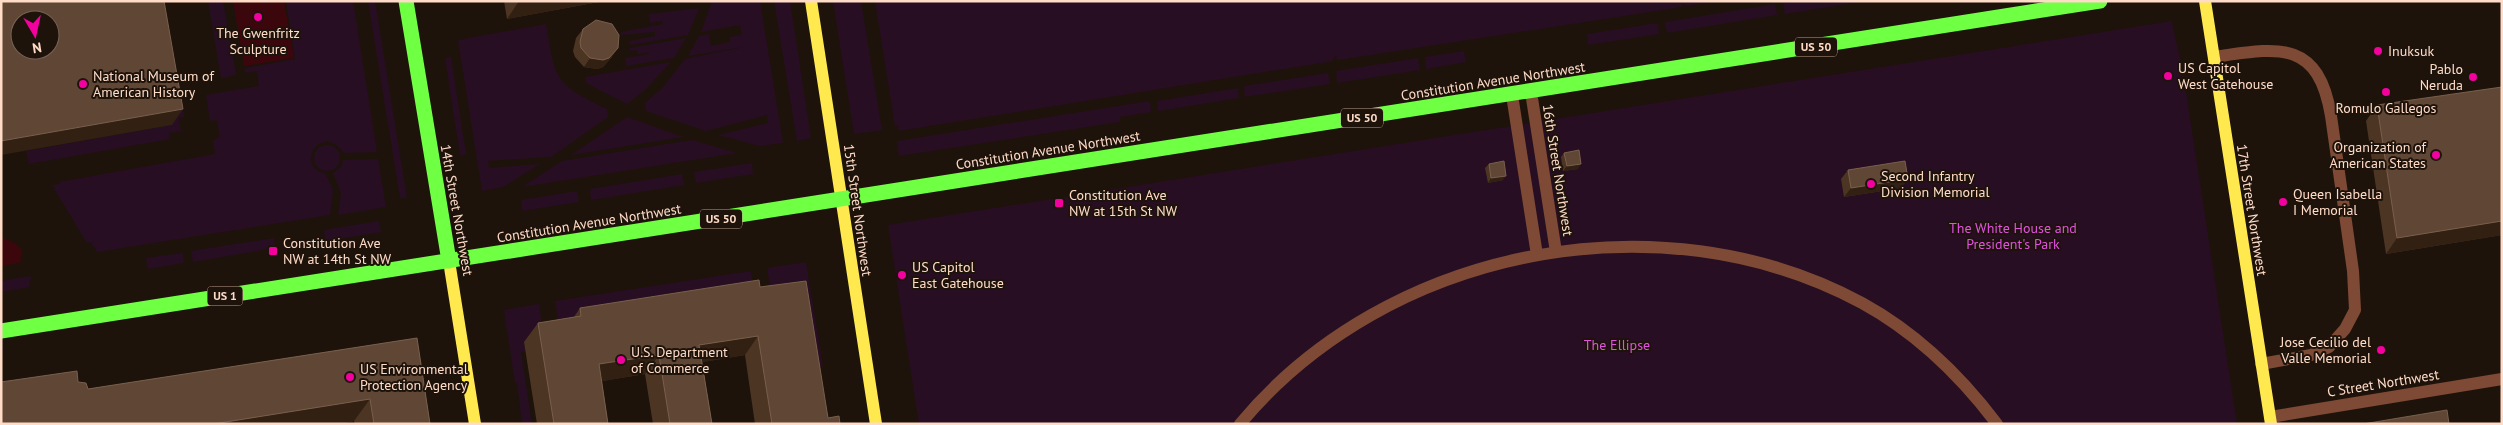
<svg xmlns="http://www.w3.org/2000/svg" width="2503" height="425" viewBox="0 0 2503 425" font-family="'PT Sans',sans-serif">
	<style>
		.green { fill: #280e22 }
		.water { fill: #3b070d }
		.lines { fill: none; stroke-linecap: round; stroke-linejoin: round }
		.minor { stroke: #7e4a35; stroke-width: 12 }
		.major { stroke: #ffe94f; stroke-width: 12 }
		.highway { stroke: #6fff43; stroke-width: 15 }
		.wall { fill: #4c3623 }
		.shaded-wall { fill: #322012 }
		.building { fill: #604735; stroke: #795f4c; fill-rule: evenodd }
		.poi-dot { fill: #f3009f; stroke: #1e130b; stroke-width: 2 }
		.labels { text-anchor: middle; stroke-width: 4; stroke-linejoin: round; paint-order: stroke }
		.shield { fill: #1e130b; stroke: #bca08f; stroke-width: 1 }
		.shield-label { font-size: 12px; font-weight: bold; fill: #ffdcc8 }
		.poi-label { font-size: 14px; fill: #ffdcc8; stroke: #1e130b; text-anchor: start }
		.street-label { font-size: 14px; fill: #ffdcc8; stroke: #1e130b }
		.park-label { font-size: 14px; fill: #e152e1; stroke: #1e130b }
	</style>
	<rect width="100%" height="100%" fill="#1e130b"/>
	<!-- green -->
	<path class="green" d="M208,1h15l13,74 -15,3z
		M286,1h67l24,151 -33,1c-23,-32 -51,14 -18,21l7,16 -3,25 -233,37 -6,-10 -4,1 -35,-58 8,-1 -1,-2 156,-28 -2,-14 7,-3 -3,-17 -7,1 -4,-26 53,-9 -2,-15 -12,2v-5l50,-9z
		M368,1h7l32,197h-7z
		M712,1h48l23,142 -23,3 -42,-11 50,-12 -1,-8 -61,16 -60,-20 -1,-8 18,-16 22,-28 59,-12 -56,9 11,-20 10,-2 2,12 19,-4v-5l12,-2 -2,-10 -39,7z
		M774,1h16l21,137 -14,3z
		M833,1h28l21,129 -28,4z
		M875,1h841l-29,5 -5,-2v3l-337,52 -8,1 -1,-5 -4,6 -5,1 -428,69 -1,-6 -3,1z
		M1795,1h63l1,1 -74,12 -2,-11z
		M1775,4l2,11 -110,18 -2,-11z
		M699,8l-11,27 -58,10 -1,-4 26,-5v-4l-34,3v-3l42,-8v-3l-13,2 -1,-9z
		M2172,21c2,16 7,30 10,45l-3,1 2,12h3l53,345h-1318l-31,-199z
		M1658,23l1,11 -71,11 -1,-11z
		M546,24c9,55 8,60 61,85l1,8 -57,40 -63,4 1,7 51,-4 -37,23 -21,4 -24,-151z
		M686,38l-12,20 -48,8 -1,-8 24,-4 -1,-2 -10,2 -1,-4 -7,1v-3z
		M1464,51l2,11 -40,7 -1,-12z
		M451,57l15,97 -6,1 -15,-97z
		M1418,58l2,12 -83,13 -1,-12z
		M671,62l-25,27 -19,15 -41,-21 -1,-6z
		M1328,73l2,11 -85,13 -1,-11z
		M1238,88l1,10 -81,13 -1,-10z
		M181,94l3,23 -5,1 2,13 -12,2 1,6 -141,25 -3,-13 145,-26 4,-30z
		M1150,101l1,11 -31,5v5l-221,34 -2,-15z
		M627,117l56,20 -112,18z
		M692,140l45,13 -215,34 40,-26z
		M314 158a13 13 0 1 1 26 0a13 13 0 1 1-26 0Z
		M378,159l8,48 -48,8 3,-22 -8,-20 8,-6 2,-7z
		M752,163l1,11 -57,9 -2,-11z
		M682,174l2,11 -93,15 -1,-11z
		M577,191l2,11 -57,9 -1,-11z
		M379,221l2,11 -55,9 -2,-11z
		M274,238l1,10 -82,14 -2,-11z
		M183,253l1,10 -36,6 -2,-11z
		M806,262l17,104 -9,1 -41,-63 -6,-36z
		M751,271l5,35 -195,31 -6,-36z
		M31,276l-2,11 -28,5v-11z
		M539,304l5,35 -20,3 2,9 -5,1 11,72h-10l-5,-41h-2l-11,-73z"/>
	<!-- water -->
	<path class="water" d="M233,1h51l10,57 -50,8z
		M1,237l14,6 7,7 -2,13 -19,3z"/>
	<g class="lines">
		<!-- minor -->
		<path class="minor" d="M2214,57c63,-9 104,-19 117,59l22,155 2,39 -10,19 -16,18 -18,8 -50,9
			M1531,92l25,160
			M1512,95l25,160
			M2270,417l232,-38
			M1240,424c146,-176 420,-230 622,-121 53,29 98,72 135,121"/>
		<!-- major -->
		<path class="major" d="M811,1l65,423
			M2205,1l66,423
			M449,261l26,163"/>
		<!-- highway -->
		<path class="highway" d="M406,1l43,260
			M1,331l2099,-330"/>
	</g>
	<!-- wall -->
	<path class="wall" d="M504,1h100l-97,18z
		M583,29l29,28 -9,10 -6,2 -13,-2 -9,-10 -2,-6 3,-13z
		M2377,105l125,130 -116,19 -20,-133z
		M1564,153l14,16 -15,2 -2,-14z
		M1489,164l14,16 -15,3 -3,-15z
		M1848,170l53,18 -57,9 -3,-18z
		M760,287l68,131 12,6h-85l-10,-69 -43,7 10,62h-59l-8,-50 -43,7 6,43h-71l-13,-82 14,-19 36,-6 6,-9z
		M417,338l13,86h-75l-1,-3 -18,3h-335l77,-42 10,7z"/>
	<!-- shaded-wall -->
	<path class="shaded-wall" d="M519,1h85l-97,18z
		M618,48l-6,9 -9,10 -6,2 -13,-2 6,-9z
		M183,109l-11,16 -171,30v-14z
		M1581,164l-3,5 -15,2 4,-5z
		M1506,176l-3,4 -15,3 3,-5z
		M1908,179l-7,9 -57,9 7,-9z
		M2502,221v14l-116,19 11,-16z
		M758,336l-13,19 -59,10 13,-20z
		M659,355l-14,19 -60,10 14,-20z
		M370,399l-16,22 -18,3h-123z"/>
	<!-- building -->
	<path class="building" d="M1,1h163l19,108 -182,32zM20,20h30v30h-30z
		M596,20l16,4 7,11 -1,13 -9,10 -6,2 -13,-2 -9,-10 -1,-6 3,-13z
		M2502,87v134l-105,17 -20,-133z
		M1579,150l2,14 -14,2 -3,-13z
		M1504,161l2,15 -15,2 -2,-14z
		M1905,161l3,18 -57,9 -3,-18z
		M759,280l1,7 46,-6 22,137 11,-2 1,8h-68l-14,-88 -59,9 13,79h-42l-11,-69 -60,9 9,60h-54l-16,-101 43,-7 -1,-8z
		M417,338l13,86h-56l-4,-25 -157,25h-212v-42l76,-11 1,11 8,1 2,6z
		M2447,410l2,14h-86z"/>
	<!-- markers -->
	<g class="poi-dot">
		<circle cx="258" cy="17" r="5"/>
		<circle cx="2378" cy="51" r="5"/>
		<circle cx="2168" cy="76" r="5"/>
		<circle cx="2473" cy="77" r="5"/>
		<circle cx="83" cy="84" r="5"/>
		<circle cx="2386" cy="92" r="5"/>
		<circle cx="2436" cy="155" r="5"/>
		<circle cx="1871" cy="184" r="5"/>
		<circle cx="2283" cy="202" r="5"/>
		<rect x="1054" y="198" width="10" height="10" rx="2.5"/>
		<rect x="268" y="246" width="10" height="10" rx="2.5"/>
		<circle cx="902" cy="275" r="5"/>
		<circle cx="2381" cy="350" r="5"/>
		<circle cx="621" cy="360" r="5"/>
		<circle cx="350" cy="377" r="5"/>
	</g>
	<g class="labels">
		<!-- shield labels -->
		<g class="shield">
			<rect x="1795" y="37.5" width="42" height="19" rx="4"/>
			<rect x="1341" y="108.5" width="42" height="19" rx="4"/>
			<rect x="700" y="209.5" width="42" height="19" rx="4"/>
			<rect x="207.5" y="286.5" width="35" height="19" rx="4"/>
		</g>
		<g class="shield-label">
			<text x="1816" y="51">US 50</text>
			<text x="1362" y="122">US 50</text>
			<text x="721" y="223">US 50</text>
			<text x="225" y="300">US 1</text>
		</g>
		<!-- poi labels -->
		<g class="poi-label">
			<text x="258" y="38" text-anchor="middle">The Gwenfritz<tspan x="258" dy="16">Sculpture</tspan></text>
			<text x="2388" y="56">Inuksuk</text>
			<text x="2178" y="73">US Capitol<tspan x="2178" dy="16">West Gatehouse</tspan></text>
			<text x="2463" y="74" text-anchor="end">Pablo<tspan x="2463" dy="16">Neruda</tspan></text>
			<text x="93" y="81">National Museum of<tspan x="93" dy="16">American History</tspan></text>
			<text x="2386" y="113" text-anchor="middle">Romulo Gallegos</text>
			<text x="2426" y="152" text-anchor="end">Organization of<tspan x="2426" dy="16">American States</tspan></text>
			<text x="1881" y="181">Second Infantry<tspan x="1881" dy="16">Division Memorial</tspan></text>
			<text x="2293" y="199">Queen Isabella<tspan x="2293" dy="16">I Memorial</tspan></text>
			<text x="1069" y="200">Constitution Ave<tspan x="1069" dy="16">NW at 15th St NW</tspan></text>
			<text x="283" y="248">Constitution Ave<tspan x="283" dy="16">NW at 14th St NW</tspan></text>
			<text x="912" y="272">US Capitol<tspan x="912" dy="16">East Gatehouse</tspan></text>
			<text x="2371" y="347" text-anchor="end">Jose Cecilio del<tspan x="2371" dy="16">Valle Memorial</tspan></text>
			<text x="631" y="357">U.S. Department<tspan x="631" dy="16">of Commerce</tspan></text>
			<text x="360" y="374">US Environmental<tspan x="360" dy="16">Protection Agency</tspan></text>
		</g>
		<!-- street labels -->
		<g class="street-label">
			<text transform="translate(1493 81) rotate(-9)" y="5">Constitution Avenue Northwest</text>
			<text transform="translate(1048 150) rotate(-9)" y="5">Constitution Avenue Northwest</text>
			<text transform="translate(1558 170) rotate(81)" y="5">16th Street Northwest</text>
			<text transform="translate(457 210) rotate(80)" y="5">14th Street Northwest</text>
			<text transform="translate(858 210) rotate(82)" y="5">15th Street Northwest</text>
			<text transform="translate(2252 210) rotate(81)" y="5">17th Street Northwest</text>
			<text transform="translate(589 223) rotate(-9)" y="5">Constitution Avenue Northwest</text>
			<text transform="translate(2383 383) rotate(-9)" y="5">C Street Northwest</text>
		</g>
		<!-- park labels -->
		<g class="park-label">
			<text x="2013" y="233">The White House and<tspan x="2013" dy="16">President's Park</tspan></text>
			<text x="1617" y="350">The Ellipse</text>
		</g>
	</g>
	<!-- border -->
	<rect width="2503" height="425" fill="none" stroke="#ffdcc8" stroke-width="5"/>
	<!-- north arrow -->
	<g transform="translate(35 35) rotate(171)"><circle r="24" fill="#1e130b" stroke="#786357"/>
	<path d="M0-4L9 19L0 12L-9 19Z" fill="#f3009f"/>
	<text y="-8" font-size="14" font-weight="bold" text-anchor="middle" fill="#ffdcc8">N</text>
	</g>
</svg>
